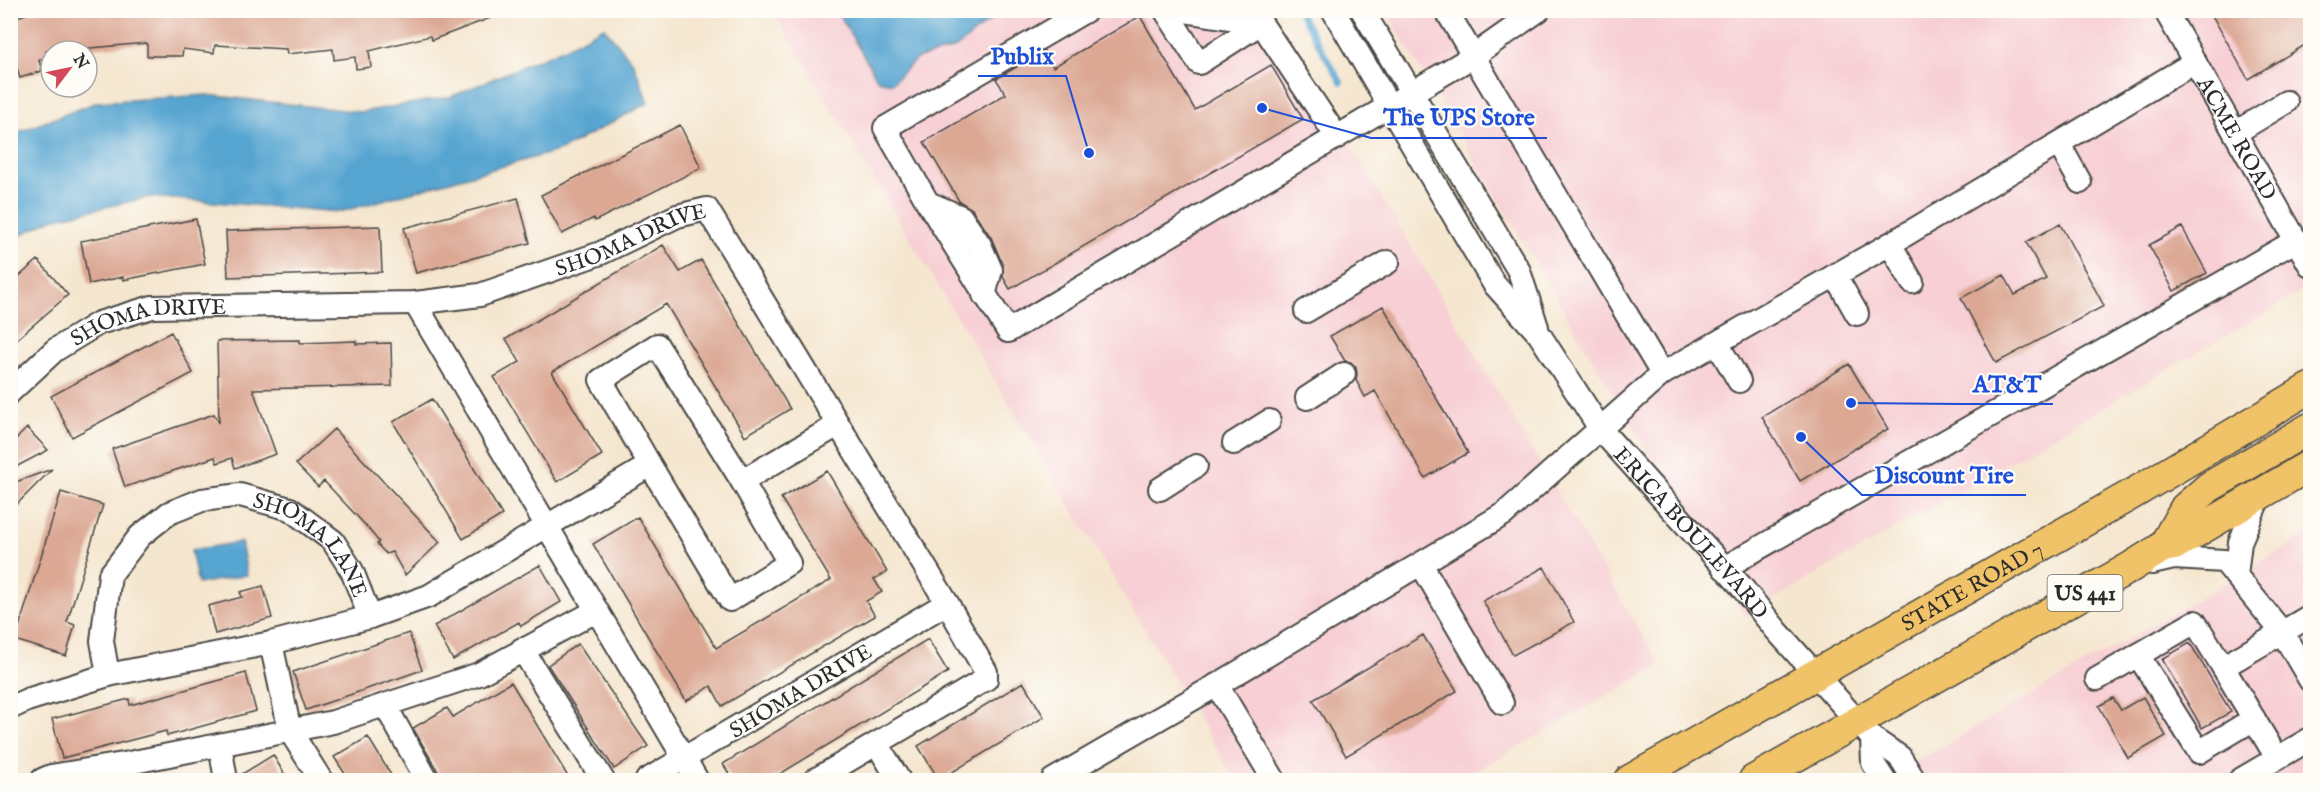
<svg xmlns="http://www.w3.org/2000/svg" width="2321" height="791" viewBox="0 0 2321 791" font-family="'IM FELL English',serif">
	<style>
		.built { fill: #f7cfd4 }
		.water { fill: #57a5d1; stroke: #41687e; stroke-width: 1.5 }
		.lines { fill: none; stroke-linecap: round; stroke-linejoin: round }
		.stream { stroke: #57a5d1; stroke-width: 6 }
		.building { fill: #dca894 }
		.minor-casing { stroke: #494744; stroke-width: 26 }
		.major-casing { stroke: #494744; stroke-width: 33 }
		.minor { stroke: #fff; stroke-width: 22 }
		.major { stroke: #f1c369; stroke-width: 30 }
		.labels { text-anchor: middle; stroke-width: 4.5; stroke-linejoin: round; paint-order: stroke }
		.shield { fill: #fdfcf7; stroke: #6a6a68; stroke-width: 1.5 }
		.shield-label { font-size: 21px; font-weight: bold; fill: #2b2b2b }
		.street-label { font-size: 22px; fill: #2b2b2b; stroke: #fdfcf7 }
		.leader { fill: none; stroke: #1d4ed8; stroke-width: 2 }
		.callout-dot { fill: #1d4ed8; stroke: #fdfcf7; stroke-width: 2 }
		.callout-label { font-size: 24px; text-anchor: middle; font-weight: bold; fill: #1d4ed8; stroke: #fdfcf7; stroke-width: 4.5; stroke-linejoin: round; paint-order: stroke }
	</style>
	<rect width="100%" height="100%" fill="#fdfcf7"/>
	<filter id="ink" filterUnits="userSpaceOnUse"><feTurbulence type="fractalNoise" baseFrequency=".0167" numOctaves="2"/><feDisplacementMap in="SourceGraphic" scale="12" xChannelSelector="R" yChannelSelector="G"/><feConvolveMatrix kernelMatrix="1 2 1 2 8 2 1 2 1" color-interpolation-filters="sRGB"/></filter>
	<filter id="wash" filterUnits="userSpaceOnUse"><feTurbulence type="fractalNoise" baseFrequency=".008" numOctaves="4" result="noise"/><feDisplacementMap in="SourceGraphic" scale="24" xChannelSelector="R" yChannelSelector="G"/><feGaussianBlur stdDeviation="1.35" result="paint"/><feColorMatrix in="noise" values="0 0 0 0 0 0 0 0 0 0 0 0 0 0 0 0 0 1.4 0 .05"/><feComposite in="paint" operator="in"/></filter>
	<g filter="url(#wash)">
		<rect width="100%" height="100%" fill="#f5e6cf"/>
		<!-- built -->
		<path class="built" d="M773,11h498l389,654 -200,115h-225z
			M1386,11h924v276l-565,329z
			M2310,534v246h-426z"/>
		<!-- water -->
		<path class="water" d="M837,11h164l-45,37 -40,11 -24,24 -14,-3z
			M604,27l30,37 14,39 -87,47 -221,62 -190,-15 -98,22 -41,21v-105l86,-33 110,-7 154,17 89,-15 113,-48z
			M241,542l6,33 -49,9 -7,-34z"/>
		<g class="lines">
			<!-- stream -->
			<path class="stream" d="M1298,10l43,72"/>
		</g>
		<g id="blocks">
			<!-- building -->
			<path class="building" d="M40,10h465l1,2 -74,28 -2,-4 -61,15 2,16 -15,2 -1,-12 -21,3 -1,-11 -46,5 -1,-5 -71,-4 -1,8 -31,-4 -1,7h-35v-13l-68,6v2h-33l2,7 -9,2 3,11 -22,7 -10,-32v-27z
				M2209,10h101v32l-62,37z
				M1140,16l55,94 76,-45 32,54 -293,170 -7,-12v-12l-12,-28 -19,-28 -13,-8 -35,-59 82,-48 -10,-15 48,-28 9,16z
				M680,125l21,43 -106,53 -1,-3 -32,16 -21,-39z
				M518,198l12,45 -114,30 -12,-45z
				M196,219l9,45 -82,16v-3l-34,7 -8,-43z
				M2060,224l44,82 -108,57 -35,-65 43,-23 11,20 31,-16 -20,-37z
				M380,226l2,46 -154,5 -2,-46z
				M2182,227l25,46 -33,18 -25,-46z
				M663,245l17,27 21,-12 89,149 -45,27 -79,-132 -114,68 50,83 -45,27 -63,-105 26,-15 -14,-23z
				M38,260l30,35 -58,50v-61z
				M1383,306l85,147 -43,25 -50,-87 -10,6 -9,-17 1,-6 -1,-7 -5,-5 -6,-1 -15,-25z
				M171,332l22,41 -121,64 -21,-41z
				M300,340v3l56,-2v3l35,-1 1,43 -139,3 23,65 -41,14 -3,-10 -15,5 -2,-6 -90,30 -13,-38 102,-35 5,9 -2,-82z
				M1849,364l39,65 -88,52 -38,-64z
				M432,399l70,116 -39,24 -70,-117z
				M27,428l21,22 -38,20v-25z
				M334,429l106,113 -35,33 -13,-23 -6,2 -9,-10 2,-2 -12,-15 -43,-46 -6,6 -22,-23z
				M52,469l-42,42v-27z
				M827,471l60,101 -13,7 8,13 -16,9 9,15 -153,90 -11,-20 -25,15 -93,-157 45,-27 78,131 115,-68 -50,-82z
				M61,492l42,13 -36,117 8,3 -9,31 -51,-16z
				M540,565l21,37 -40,24 -2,-4 -66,38 -19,-34z
				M1544,567l30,55 -61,33 -30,-54z
				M263,586l9,32 -57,16 -7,-28 34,-9 -2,-5z
				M409,633l13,37 -116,40 -13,-38z
				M1423,635l34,56 -111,65 -33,-56z
				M928,639l20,33 -178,108h-37l-10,-16z
				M2190,643l41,69 -29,16 -40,-69z
				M578,644l70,102 -34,23 -66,-104z
				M246,673l10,38 -89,25 -1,-5 -104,27 -10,-39 77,-20 1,6z
				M511,682l59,98h-127l-30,-52 34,-20 6,9z
				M1023,682l21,35 -105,63 -21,-34z
				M2143,697l23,39 -38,22 -29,-52 14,-8 8,12z
				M368,737l26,43h-45l-15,-23z
				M273,755l15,25h-49v-4z"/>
		</g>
	</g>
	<g filter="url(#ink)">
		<use href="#blocks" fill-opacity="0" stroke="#494744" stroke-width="1.5"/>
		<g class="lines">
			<defs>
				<g id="minor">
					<path d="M1087,10l-202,118 43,75 80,128 464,-274 67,-47"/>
					<path d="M1165,10l34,53 62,-40"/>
					<path d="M1177,10l84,13 76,114"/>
					<path id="s1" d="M1333,10l161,274 45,50 62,96 139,155 37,46 95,107 28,19 14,23"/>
					<path d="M1362,10l157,261 18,56"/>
					<path d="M1446,10l216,364"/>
					<path id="s2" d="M2165,10l145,255"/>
					<path d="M2235,133l51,-31"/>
					<path d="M2059,144l21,38"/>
					<path d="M928,203l33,14 19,28 11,25 -7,25"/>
					<path d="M1890,244l22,38"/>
					<path d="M1835,275l22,39"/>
					<path d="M415,303l282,477"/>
					<path d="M1306,311l82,-49"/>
					<path d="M1717,343l22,38"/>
					<path id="s3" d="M10,392l45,-42 44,-27 53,-16 263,-4 65,-8 121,-42 76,-37 30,-7 240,394 -300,177"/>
					<path d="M1307,398l37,-24"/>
					<path d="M1234,443l35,-22"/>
					<path d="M742,481l96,-56"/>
					<path d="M1160,489l36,-23"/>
					<path d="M2152,563l22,-5 50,3 58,71 28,48"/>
					<path d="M1421,564l81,139"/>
					<path d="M1724,568l573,-328"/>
					<path d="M2236,576l4,-34 20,-47"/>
					<path d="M271,643l19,88 31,49"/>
					<path d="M522,649l81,131"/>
					<path d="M2138,655l61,97 55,-33"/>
					<path d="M2223,667l54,91"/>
					<path id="s4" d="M108,675l-6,-34 8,-66 30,-39 29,-23 33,-13 38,-5 50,14 43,32 19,30 18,46"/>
					<path d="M2097,679l98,-57 28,45 87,-51"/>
					<path d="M1217,685l57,95"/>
					<path d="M385,705l42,75"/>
					<path d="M10,708l17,-8 81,-25 163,-32 99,-26 59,-21 221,-131 -49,-85 56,-35 85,136 47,82 -59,37 -80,-135"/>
					<path d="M1872,738l1,25 11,17"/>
					<path d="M877,744l22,36"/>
					<path d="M220,745l6,35"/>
					<path d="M42,780l9,-4 78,-13 204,-41 146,-48 117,-63"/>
					<path d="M815,780l171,-101v-7l-39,-69"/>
					<path d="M1053,780l164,-95 287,-171 158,-140 228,-130 305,-182"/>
					<path d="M2240,780l70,-41"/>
				</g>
				<g id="major">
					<path d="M2163,547l22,-39 24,-21 101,-59"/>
					<path id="s5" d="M1630,780l504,-287 176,-105"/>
					<path d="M1754,780l377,-213 32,-20 11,-2 136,-80"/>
				</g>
			</defs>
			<!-- minor casing -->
			<use href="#minor" class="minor-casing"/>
			<!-- major casing -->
			<use href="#major" class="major-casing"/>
			<!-- minor -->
			<use href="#minor" class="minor"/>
			<!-- major -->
			<use href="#major" class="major"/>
		</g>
	</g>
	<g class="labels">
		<!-- shield labels -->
		<rect class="shield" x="2047.5" y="575" width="75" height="36" rx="4.5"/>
		<g class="shield-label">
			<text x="2085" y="600">US 441</text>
		</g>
		<!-- street labels -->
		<g class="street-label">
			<text dy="8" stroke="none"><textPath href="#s2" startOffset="147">ACME ROAD</textPath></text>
			<text dy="8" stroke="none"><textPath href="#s3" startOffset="658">SHOMA DRIVE</textPath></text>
			<text dy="8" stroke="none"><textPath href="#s3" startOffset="162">SHOMA DRIVE</textPath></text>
			<text dy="8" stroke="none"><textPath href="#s1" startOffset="636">ERICA BOULEVARD</textPath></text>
			<text dy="8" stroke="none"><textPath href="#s4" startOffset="352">SHOMA LANE</textPath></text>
			<text dy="8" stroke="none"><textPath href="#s5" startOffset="393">STATE ROAD 7</textPath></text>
			<text transform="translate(800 690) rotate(-31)" y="8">SHOMA DRIVE</text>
		</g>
	</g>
	<!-- callouts -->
	<path class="leader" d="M1089 153L1066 76H978M1262 108L1371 138H1547M1851 403L1961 404H2053M1801 437L1862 495H2026"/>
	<g class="callout-dot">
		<circle cx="1089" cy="153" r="6"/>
		<circle cx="1262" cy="108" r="6"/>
		<circle cx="1851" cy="403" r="6"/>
		<circle cx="1801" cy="437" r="6"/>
	</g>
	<g class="callout-label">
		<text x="1022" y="64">Publix</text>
		<text x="1459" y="125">The UPS Store</text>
		<text x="2007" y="392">AT&amp;T</text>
		<text x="1944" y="483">Discount Tire</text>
	</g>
	<!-- margin -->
	<rect width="2321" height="791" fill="none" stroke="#fdfcf7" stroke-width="36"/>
	<!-- north arrow -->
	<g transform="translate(69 69) rotate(58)"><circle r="28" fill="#fdfcf7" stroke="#a9a8a5" stroke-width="1.5"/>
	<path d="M0-4.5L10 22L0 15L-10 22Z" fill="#d1495b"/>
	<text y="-9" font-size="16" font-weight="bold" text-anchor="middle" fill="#2b2b2b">N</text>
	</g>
</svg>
